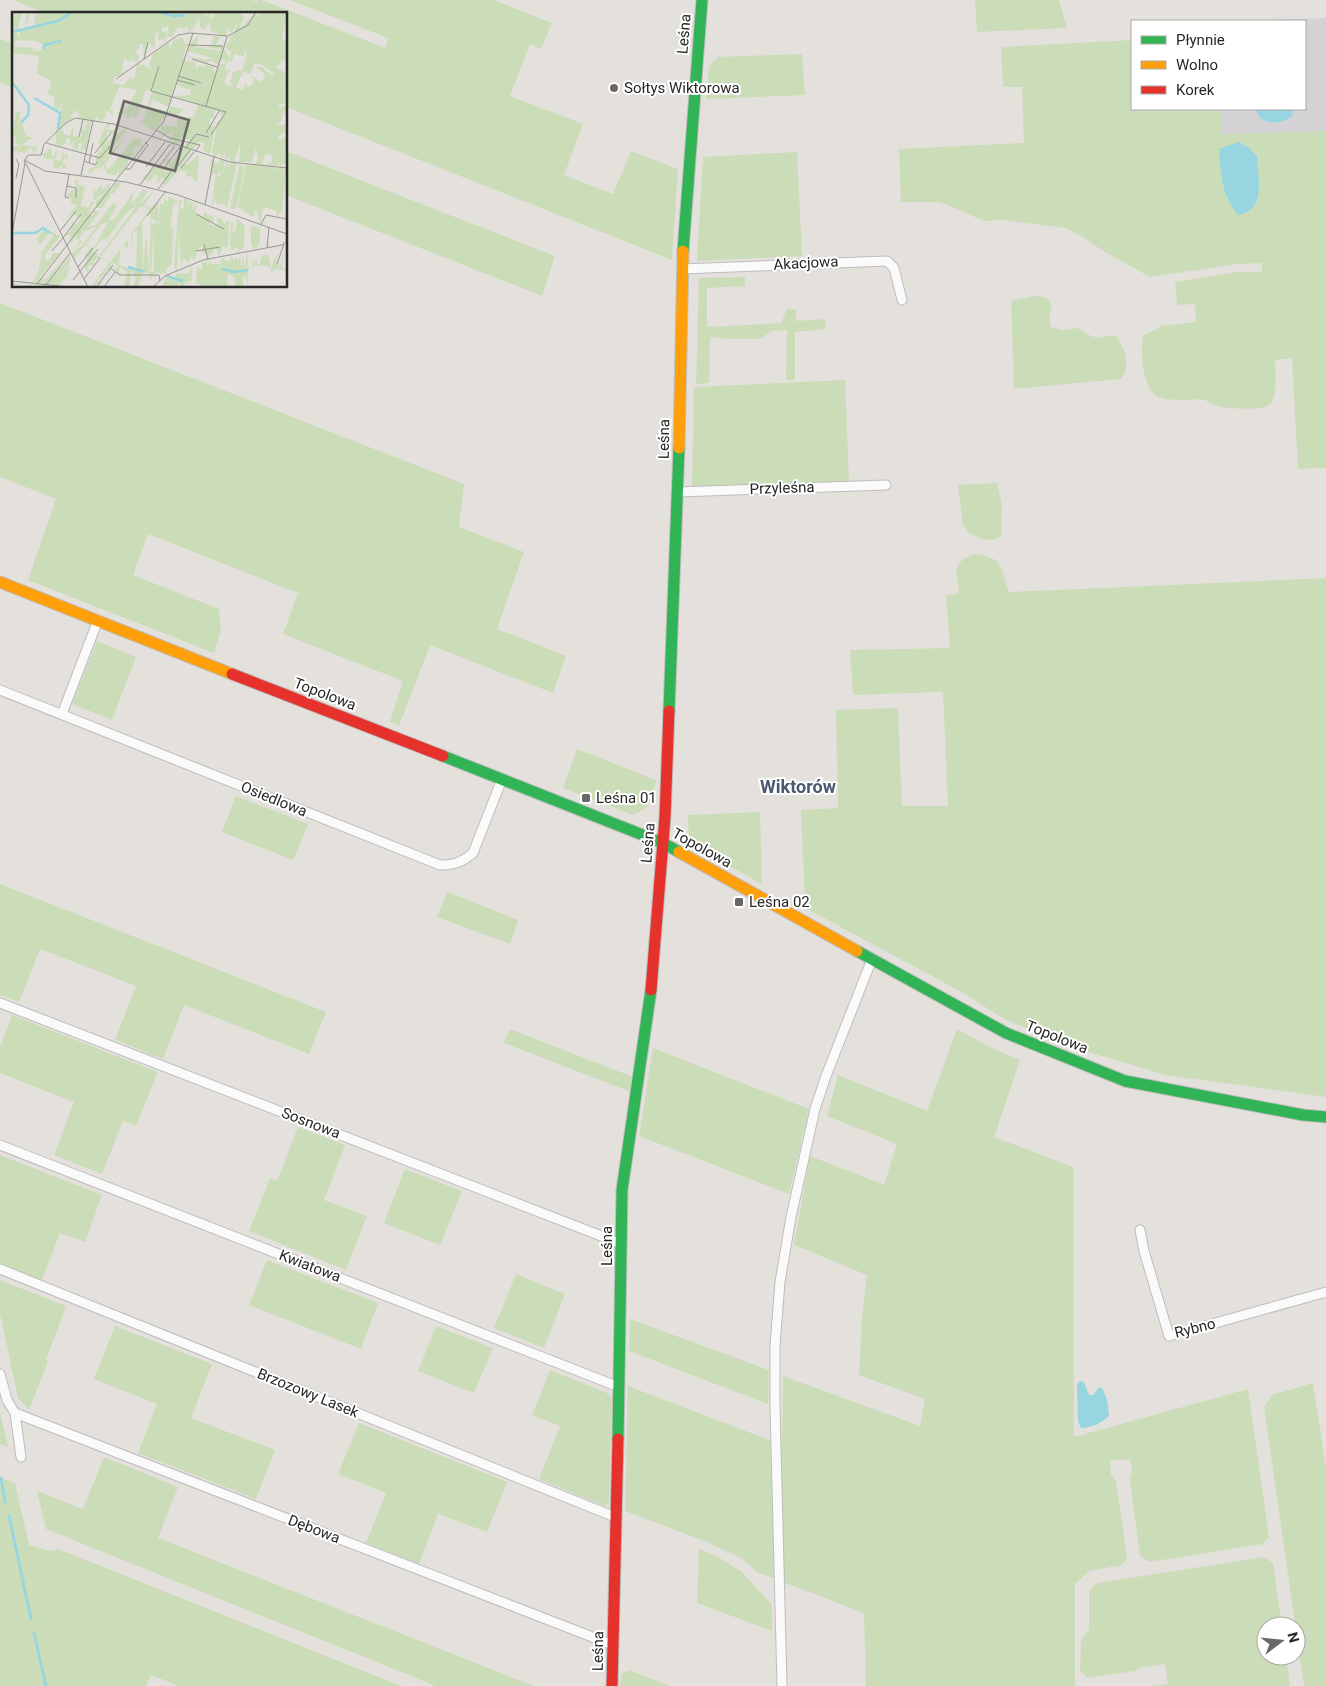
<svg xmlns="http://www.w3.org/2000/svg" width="1326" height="1686" viewBox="0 0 1326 1686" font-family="Roboto,sans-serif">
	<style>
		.industrial { fill: #d4d2d4 }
		.green { fill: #cbddb8 }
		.water { fill: #97d5e0 }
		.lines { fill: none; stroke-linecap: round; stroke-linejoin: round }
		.stream { stroke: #97d5e0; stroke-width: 3 }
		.street-casing { stroke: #bebdbd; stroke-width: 11 }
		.fast-casing { stroke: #bebdbd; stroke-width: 13 }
		.slow-casing { stroke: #bebdbd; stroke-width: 13 }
		.jam-casing { stroke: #bebdbd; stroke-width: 13 }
		.street { stroke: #fbfafa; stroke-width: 9 }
		.fast { stroke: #30b455; stroke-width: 11 }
		.slow { stroke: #ff9f0a; stroke-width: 11 }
		.jam { stroke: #e5322d; stroke-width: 11 }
		.poi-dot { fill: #696866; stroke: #fff; stroke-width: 2 }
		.labels { text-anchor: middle; stroke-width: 4; stroke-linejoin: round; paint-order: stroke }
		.street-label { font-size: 15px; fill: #272727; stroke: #fff }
		.poi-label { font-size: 15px; fill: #272727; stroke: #fff; text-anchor: start }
		.quarter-label { font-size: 18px; font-weight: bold; fill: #4c5772; stroke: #fff }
		.inset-river { fill: none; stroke: #97d5e0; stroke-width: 2.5 }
		.inset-road { fill: none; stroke: #989694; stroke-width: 1 }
		.view { fill: #696866; fill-opacity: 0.15; stroke: #696866; stroke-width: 2.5 }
		.inset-edge { fill: none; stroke: #272727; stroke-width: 2.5 }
	</style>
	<rect width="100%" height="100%" fill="#e4e0dc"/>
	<!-- industrial -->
	<path class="industrial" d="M1326,18v113l-104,3 -1,-25h84v-88h-65z"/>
	<!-- green -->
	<path class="green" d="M13,0h239l5,2 1,-2h4l123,48 3,-10 -98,-38h204l58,23 -11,26 -11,-5 -20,52 73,28 -19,51 49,19 18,-43 47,18 -6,91 -386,-153v-93h-238z
		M975,0h84l8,28 -90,4z
		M0,39l14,5v44l-14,-5z
		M1132,40v69h89l1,25 104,-3v337l-28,1 -6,-111 -17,2c0,10 3,37 -5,44 -6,7 -42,5 -52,2 -5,-1 -9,-5 -14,-6 -13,-2 -38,3 -49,-5 -12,-10 -15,-44 -12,-59l19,-10 34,-4 -1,-18 -18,1 -2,-23 63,-10h24v-9l-25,1 -87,13 -47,-26 -20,-14 -17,-9 -61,-8 -21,1 -39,-17 -9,-2h-35l-2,-53 125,-6 -2,-56h-19l-2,-40z
		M802,54l3,41 -99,4 3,-33 9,-9z
		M286,151l269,105 -13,40 -256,-101z
		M797,152l5,104 -105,5 6,-104z
		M745,277v9l-38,2v39l74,-4 6,-14h9v12l29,-2 1,10 -31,3v48h-9l1,-50 -16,1 -10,8h-28l-23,-2 -1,46 -13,1 3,-106z
		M1035,296c28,3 10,14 16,31l11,3 16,-2 13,8 8,2 8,-2h9c9,11 15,31 5,43l-107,10 -3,-88z
		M0,303l464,181 -5,43 65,25 -27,77 69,27 -13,37 -123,-48 -31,81 -9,-4 13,-41 -120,-47 15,-41 -150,-59 -15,41 86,34 2,21 -7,23 -186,-73 28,-81 -56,-22z
		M845,380l4,102 -157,5 2,-100z
		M997,483l5,23 -1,30 -8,4 -11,-1 -12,-5 -7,-9 -5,-40z
		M974,554c31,4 26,12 35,38l317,-14v519l-161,-22 -80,-24 -79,-31 -46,-29 -155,-83 -4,-98 37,-2 -2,-98 62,-2 4,98h46l-5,-114 -90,3 -3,-45 100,-2 -4,-53 13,-1c-2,-21 -9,-31 15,-40z
		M97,641l39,16 -24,63 -40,-16z
		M577,749l79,31c-3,18 -5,28 -23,35l-70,-27z
		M236,796l72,28 -15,36 -71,-28z
		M760,812l2,72 -73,-40 -1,-29z
		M0,884l326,128 -17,42 -125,-49 -21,54 -48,-19 21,-54 -96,-37 -21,53 -19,-7z
		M447,892l71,28 -8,24 -73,-27z
		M12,1015l146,57 -22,54 -13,-5 -21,53 -48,-19 20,-53 -74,-29v-26z
		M510,1029l123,48 -2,15 -127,-49z
		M957,1029l33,18 30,13 -26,77 79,30 1,270 174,-48 21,148 -6,7 -114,18 -9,-6 -10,-76 2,-8 -2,-13 -20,2 1,14 5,6 11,76 -5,8 -33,6 -14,13v102h-209l-2,-73 -107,-41 -16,-14 -34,-16 -82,-31 3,-125 154,59 1,-69 137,50 5,-27 -66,-24 3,-58 5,-42 -73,-30 16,-89 74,29 13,-41 -70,-28 11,-41 89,36z
		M653,1048l156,61 -20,85 -150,-58z
		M298,1127l47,18 -21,55 43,16 -21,54 -97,-39 21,-53 7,3z
		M0,1155l102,40 -17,47 -25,-9 -19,49 -41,-16z
		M405,1169l57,22 -22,54 -56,-22z
		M267,1260l111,43 -17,46 -112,-44z
		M516,1274l49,20 -21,54 -50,-20z
		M0,1280l66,26 -20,54 2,1 -19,49 -11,-12 -18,-85z
		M630,1319l139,51 -1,34 -139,-53z
		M115,1326l97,38 -21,54 84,32 -19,49 -118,-46 19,-49 -63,-25z
		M436,1326l57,22 -19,45 -56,-22z
		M550,1370l57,23 5,5 -3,105 -5,3 -65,-27 21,-53 -28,-11z
		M1313,1383l13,84v219h-22l-40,-279 8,-12z
		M0,1412l8,35 -8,-3z
		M359,1423l148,59 -20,50 -49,-18 -19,50 -53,-21 20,-50 -48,-19z
		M104,1457l74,30 -20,51 376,148h-98l-390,-157 -9,-38 46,18z
		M0,1477l15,6 14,62 21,6 8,-2 343,137h-221l-29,-11 -5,11h-146z
		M699,1549l19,8 24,15 30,33v26l-75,-28z
		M1265,1557l8,6 9,63h-16v30h20l4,30h-135l13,-2 -3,-20 -23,3 -7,4 -47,7 -8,-7 1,-30 8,-12v-38l8,-8z
		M629,1670l41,16h-50l1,-12z"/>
	<!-- water -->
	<path class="water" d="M1256,109h37l-1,7c-11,9 -33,10 -36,-7z
		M1238,142l10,5 9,9c1,22 10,54 -19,59 -17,-21 -17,-41 -19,-66z
		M1080,1381l4,1 5,13h4l6,-8 3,1 5,11 2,17c-8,7 -17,12 -28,12l-3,-7 -1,-37z"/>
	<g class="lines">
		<!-- stream -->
		<path class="stream" d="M1,1478l4,24
			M9,1516l22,103
			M34,1633l12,53"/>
		<defs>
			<path id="street" d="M682,269l205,-8 7,7 8,32
				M678,492l208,-7
				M0,690l440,175c15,0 22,-3 33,-12l29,-74
				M62,714l36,-94
				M0,1003l622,241
				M0,1145l619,242
				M1140,1230l4,21 25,85 157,-44
				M0,1269l615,248
				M0,1374l7,26 8,13 6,44
				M15,1413l598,232
				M782,1686l-7,-280v-61l5,-63 11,-65 24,-108 11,-33 46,-117"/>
			<path id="fast" d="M683,251l19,-251
				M669,711l10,-263
				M443,756l220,87 16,9
				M857,951l149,82 119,48 178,34 23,2
				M618,1439l4,-249 29,-200"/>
			<path id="slow" d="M679,448l4,-197
				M0,582l232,92
				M679,852l178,99"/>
			<path id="jam" d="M232,674l211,82
				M651,990l14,-173 4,-106
				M612,1686l6,-247"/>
		</defs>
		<!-- street casing -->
		<use href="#street" class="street-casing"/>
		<!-- fast casing -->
		<use href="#fast" class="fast-casing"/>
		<!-- slow casing -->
		<use href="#slow" class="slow-casing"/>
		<!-- jam casing -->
		<use href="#jam" class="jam-casing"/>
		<!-- street -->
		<use href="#street" class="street"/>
		<!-- fast -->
		<use href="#fast" class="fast"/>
		<!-- slow -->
		<use href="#slow" class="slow"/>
		<!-- jam -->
		<use href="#jam" class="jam"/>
	</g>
	<!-- markers -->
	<g class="poi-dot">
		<circle cx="614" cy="88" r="5"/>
		<rect x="581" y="793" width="10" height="10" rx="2.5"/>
		<rect x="734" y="897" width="10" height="10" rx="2.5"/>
	</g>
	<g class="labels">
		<!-- street labels -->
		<g class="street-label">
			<text transform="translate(684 34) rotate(-85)" y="5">Leśna</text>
			<text transform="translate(806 263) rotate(-3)" y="5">Akacjowa</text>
			<text transform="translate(664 439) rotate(-89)" y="5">Leśna</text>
			<text transform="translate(782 488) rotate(-2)" y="5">Przyleśna</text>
			<text transform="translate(325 694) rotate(21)" y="5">Topolowa</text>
			<text transform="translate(274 799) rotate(22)" y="5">Osiedlowa</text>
			<text transform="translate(648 843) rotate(-85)" y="5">Leśna</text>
			<text transform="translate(702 848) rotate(29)" y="5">Topolowa</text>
			<text transform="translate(1057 1037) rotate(22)" y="5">Topolowa</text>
			<text transform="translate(311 1123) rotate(21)" y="5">Sosnowa</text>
			<text transform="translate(607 1246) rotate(-90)" y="5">Leśna</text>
			<text transform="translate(310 1266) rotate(21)" y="5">Kwiatowa</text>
			<text transform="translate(1195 1328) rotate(-14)" y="5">Rybno</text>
			<text transform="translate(308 1393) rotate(22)" y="5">Brzozowy Lasek</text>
			<text transform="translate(314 1529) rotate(21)" y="5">Dębowa</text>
			<text transform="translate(598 1651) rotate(-89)" y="5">Leśna</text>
		</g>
		<!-- poi labels -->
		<g class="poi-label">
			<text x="624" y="93">Sołtys Wiktorowa</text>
			<text x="596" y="803">Leśna 01</text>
			<text x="749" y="907">Leśna 02</text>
		</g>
		<!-- quarter labels -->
		<g class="quarter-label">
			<text x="798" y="793">Wiktorów</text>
		</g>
	</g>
	<!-- overview -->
	<g transform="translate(12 12)">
		<rect width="275" height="275" fill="#e4e0dc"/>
		<path d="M0,0h10l-4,18 7,-2 2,-16h3l-4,16 8,-2 2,-14h131l2,4v-4h34l4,6v-6h4l-2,7 4,-1 2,-6h30l-5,1 4,4 -5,13 16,-17 4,4v-5h28l-5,28 3,1 2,-8v34l-3,-8 -8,8 9,6 2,-4v23l-3,1h3v10l-9,2 2,3 7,-4v7l-2,4 -2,-4 -2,11 -5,3 11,-1v12l-3,-4 -6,4 2,4 7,-4 -2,31v-4l-5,3v-4l-2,4 -12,-1 7,-5 -3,-7 -6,3 -2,9 -8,-2 4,-3 -2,-13 -4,15h-13l2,-22 -7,22 -4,-1 -1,-4 -4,3v-8l-3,7 -2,-6 -6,4 -2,-5 5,-27 -2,-1 8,-8 -7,-7 -3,6 2,2 -5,2v6l5,2 -5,27 -7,-4 2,-7 -6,-1 -17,21 5,2 12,-11 -2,29 -5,-6 -5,-1 -1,4v-7l4,-1 -6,-1h-6l-16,18 2,-12 -9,7 3,-6 -2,-4 -6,7 -8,-2 11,-12 13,1 -2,4 6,-4 -2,-5h-6l7,-5 2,5 18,-23 -8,-3 -2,6 -9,5 4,-10 -6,5 6,-11 -9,3 -10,9 10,-12h-5l2,-7 15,2 1,-10h16l4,-13 -25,-8 17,-1 1,-5 -15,-5 1,-6 -9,28 -15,-8 -4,8 20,4 2,-5 12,4 -5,5 -11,-2 -13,19 -15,-11 5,-1 8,-29 -6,-1 -10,28 -4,-1 3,-7 -8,10 -2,-6 -6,1 -1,4v-7l10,-5 9,-17 -18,-3 -9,23 3,1 -1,7 -2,-7h-5l1,6 -6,5 -3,-6 -2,5 -16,-3 -1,-8 -8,6 4,2 -7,3 -9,9 3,2 1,-5 2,7 6,2 3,-12v12l8,1 1,-13 2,8 3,-10 4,-1 -5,33 -2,-6 -4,4 2,-9h-3l-2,9 -2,-6 -3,5 2,-12 -5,9 2,-9 -4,-1 -2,6 -6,3 -3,-4v-12l7,-30 -5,9 -3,-1 -1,-12 -6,-3 3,-13 -14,-8 2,-17 -27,-3v-20l4,-1 5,6 -2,-6 -7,-1zM187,5l1,10 5,2 4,-7 2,9 15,6 2,-9 3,6 7,-15 -4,15 -5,4 8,5 -7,-3 -5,8 6,3 -1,8 -8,-14 -7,1 5,-9 -6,-1 -3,10 -7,1 17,2v2l-25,-4 3,-13 -10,11 -2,6 26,7 -8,2 -19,-5 13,6 8,3 3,-4 8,5 2,-6 5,2 -1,3h-5l-3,11 -4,-9h-13l-3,3 -1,-8 -8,1 -4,-5 7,-20 -3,7 -4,-2v-5l-10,3 -3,9 -1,-6 -16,11 -4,10 2,5 -9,-5 -2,4v-5l-3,2 -3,16 -3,-4 -8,8 -10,-2 1,-6 8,-2 2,-16 7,3 1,-10v7l6,4 1,-10 -2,2 -1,-5 4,-2 -1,-4h4l1,15 4,-17 7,7v-15l4,-2 -1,8 6,-1 1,4 2,-12 -5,1v-5h7l-2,10h5l6,-10 6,2 3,-3 2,6 5,-4zM4,28l19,1 9,4 -2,5 -6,1 -5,-1 4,-2 -21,-1zM232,38l3,4 -5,16 -9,2 -3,11 3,2 -6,1 -3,-4 6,-13 -4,1 -1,-4 3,-5 4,1 2,-8 10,2zM247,51l16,11 -4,1 -9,-8h-6l9,7 -1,5 -4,3 -8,-7 2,5 -2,5 -4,2 -3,-4 -2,7 -7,-2 7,-16 8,2 3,-10zM4,99l5,1 -2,9 11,-7 -7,8v6l4,8 9,3h-7l-7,6 16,2 -4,8 -2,-6 -4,-1 3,3 -4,-1 -1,3 -13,-2v-5l9,1 -7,-4 1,-6 -4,1zM95,111l4,1 -6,6h11l-3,4 -6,-2 -1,12 11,-12 2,2 5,-6 3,2 -26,33 26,-28 -22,29 3,6 25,-30 8,-2 1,7 -6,3 -4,5 5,-1 -9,6v5l-9,13v-5l-4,4 -8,-1 -4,-10 -5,8 1,-5 -11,7 2,-6 6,-1v-11l7,-9 -5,-4zM32,134l-1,8 3,-4v5l4,-9 3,12 5,-11 -3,13 6,1 1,-10 2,5 3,-3 1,8 -3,-4 -3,6 5,1 -3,5 -4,-3 -2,4 -5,-4v-7h-7l-4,-5zM199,145l2,6h5l1,7v-11l6,2 -3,15 5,-15 2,6 3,-5 5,1 -10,45 -5,-5 -5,1 -1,-6 -4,9 3,-30 6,-1 -2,-6 -1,5 -5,-1 -3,5zM228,151l2,5 3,-4 -8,42 -4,4 -3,-2zM234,152l28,3 -1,4 2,-4v4l2,-4h5l2,4 3,-3 -3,21 3,2h-3l-2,19 -5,6 -1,-5 -12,-4 -4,16 -4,-14 -3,8 -15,-10zM63,167l4,1 -2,4 8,3 -4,19 7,2 3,-6h4l-6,8 2,3h-4l6,3v-5h7l-12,16 8,-2 17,-22 4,3 -9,15 6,-1 19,-27 -1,11 11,-15 5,2 -10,15 17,-17 -11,16 7,3 7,-6v18l2,-16h4v-5l4,3v-6l11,6 3,-3 -2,9 4,1v-12l3,1v8l2,-8 1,7 3,-5 -1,10 5,-8 -2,12h5l3,6 2,-11 1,5 8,3 -1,5 -4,-2 2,5 8,1 -4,-11 3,4 3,-2 3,7 5,-5 -1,29 -5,-2 -4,10 -3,-8 -8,10 -2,-5 -4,1v-8l-3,1 -5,13 -4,-4v6l-4,-1 -2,-4 -3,11 -2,-37 -2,40 -3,-5 5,-63 -5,-1 -4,24 3,4 -1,34 -6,5 1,5 -11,-1 -2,12 1,-12 -4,7 -2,-7 -6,-1 -5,14h-5l3,-8 -5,-9 -1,18h-6l3,-15 -7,-5 -1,5 5,3 -7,-2 -3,-5 4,-2 -6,-4 -3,8 4,4 -7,-5 -1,5 -8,7 6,1 -3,3 -4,-2v4h-5l19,-26 -12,-3 -6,4 3,2 -6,2 -1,7 -4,-5 4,-12h-4l5,-7 -4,-4 -11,14 -3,-5 13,-10 -3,-2 -6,8 4,-9 -5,-5 -1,6 -3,-1 1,-5 -6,-1 6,-4 1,-9 4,2 5,-6 -8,-4 -6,4 10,-13 -6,-2v-5l-4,-1 4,-7h5zM124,195l-37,49h-1l-5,-6 10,-12 3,2 22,-29zM128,195h7l-4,8 5,-7 2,1 -19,26 2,14v-15l4,-4 -1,41 -17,-6 1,-14 4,-6 4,4v-10l-17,22 -11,-4zM138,200l1,7 17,7 -14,-4v50h-3l3,-45 -3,-7 -2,52 -3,-37 -3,36 -1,-49zM96,210l-13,24 -5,2 -4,-4 15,-20zM85,214l-13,17 -5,-4 4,-6 -2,-3 3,2zM105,170h5l-9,12 -3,-1v4l-8,11h-6v-7l10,-10 -13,10 1,-12 2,3 6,-8v6l8,-7v9zM225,206l8,8 -1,20 -6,7v-7l-6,4 -2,-4 1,-24h3l-2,9 3,1zM41,207l-7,10 14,7 -16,20 3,6 7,-9h6l-21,25 7,1 17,-20 -18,27 26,-31 -2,8 -17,22 18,-21 -3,12 -10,10 9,1h-54v-5l6,3h24l2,-3h-12l6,-8 4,-23 12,-16 -5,-2 -9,12 -3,-6zM239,214l9,2v15l-6,7 -3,-6zM272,239l-2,17 5,1v-12v14l-11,-3 -5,5v-6l-15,-2 -8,5v17l-2,-10h-3v10h-8v-9l-7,-4 -1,13h-24l-7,-5 1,-15 5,3v-9l3,2 2,-3v6l4,-7v5h9l1,-7 1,11v-11l7,6 3,-8 3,14 -1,-11 5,2 1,-6 1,14 3,-15v18l3,-18 2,16 3,-2 1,-11 1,10 2,-9 1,7h3l2,-9h6l3,12 6,-13 -1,10 2,-2 2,6zM179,254l1,14 -7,3 -1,4h-3l-2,-6 -1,6h-16l4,-11 10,3v-5l13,-1z" fill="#cbddb8" fill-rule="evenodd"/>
		<path class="inset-river" d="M147,0l15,4 11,-1M0,20l46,-11 14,-9M31,37l1,-4 17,-4M0,70l17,23 -1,10 -6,7M22,86l26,15 -2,16M1,221h22l8,-5 7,5M116,255l17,5M210,257l12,3 14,-2M155,264l16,5"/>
		<path class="inset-road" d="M176,33l35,1M132,47l4,-17M180,47l25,8M147,54l-8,25 75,21 -15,23M166,64l23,7M104,67l62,-44 12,-2 38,3 20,-11 8,-13M165,68l18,5M194,94l21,-69M144,118l14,8 30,7 -5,7M194,121l13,-22M67,125l4,-18M34,131l54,15 10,-12M173,137l11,-15 13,3M83,141l16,-20M13,148l3,-5h13l3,-11 22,-21 9,-5 39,6 116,38 57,6M72,149l11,4 2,-3M77,151l4,-20M166,154l12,-16M134,155l19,-25M146,156l17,-22M152,156l16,-21M169,156l13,-16M113,157h5l18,-24 -3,-3M57,162l-4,23 4,1M69,163l12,-54M4,166l3,-14 -3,-5M104,168l48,-59 29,-88M128,173l30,-41M55,174l9,2v10M146,177l13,-17M193,193l9,-48M184,202l28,15M135,204l19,-25M249,212l5,-9 21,4M48,219l16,-20M0,221l13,-70M51,226l18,-24M192,232l4,15M255,236l2,-21M40,239l11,-13M184,239l24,-4M265,252l7,-20M66,255l15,-19M98,256l10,7h39l1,6M72,267l16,-21M61,268l25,-31M0,269l57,6M25,272l80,-104M34,273l24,-32M85,274l16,-21M76,275l-64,-127 21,11 81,11 52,13 109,39M92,275l11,-15M141,275l12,-11 38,-16 79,-15 5,-4"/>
		<path class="view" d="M112,89l65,19 -14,51 -65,-18z"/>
		<rect width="275" height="275" class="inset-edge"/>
	</g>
	<!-- legend -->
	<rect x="1131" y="20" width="175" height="90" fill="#ffffff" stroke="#a9a9a9"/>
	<rect x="1141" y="36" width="25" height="8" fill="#30b455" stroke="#a9a9a9"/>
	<text x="1176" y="45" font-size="15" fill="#272727">Płynnie</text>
	<rect x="1141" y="61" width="25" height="8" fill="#ff9f0a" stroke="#a9a9a9"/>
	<text x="1176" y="70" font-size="15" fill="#272727">Wolno</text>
	<rect x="1141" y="86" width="25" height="8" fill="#e5322d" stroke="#a9a9a9"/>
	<text x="1176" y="95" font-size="15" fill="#272727">Korek</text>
	<!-- north arrow -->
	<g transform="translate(1281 1641) rotate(74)"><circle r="24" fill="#ffffff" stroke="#a9a9a9"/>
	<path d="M0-4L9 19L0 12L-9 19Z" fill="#696866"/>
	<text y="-8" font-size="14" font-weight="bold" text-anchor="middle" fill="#272727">N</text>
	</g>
</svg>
